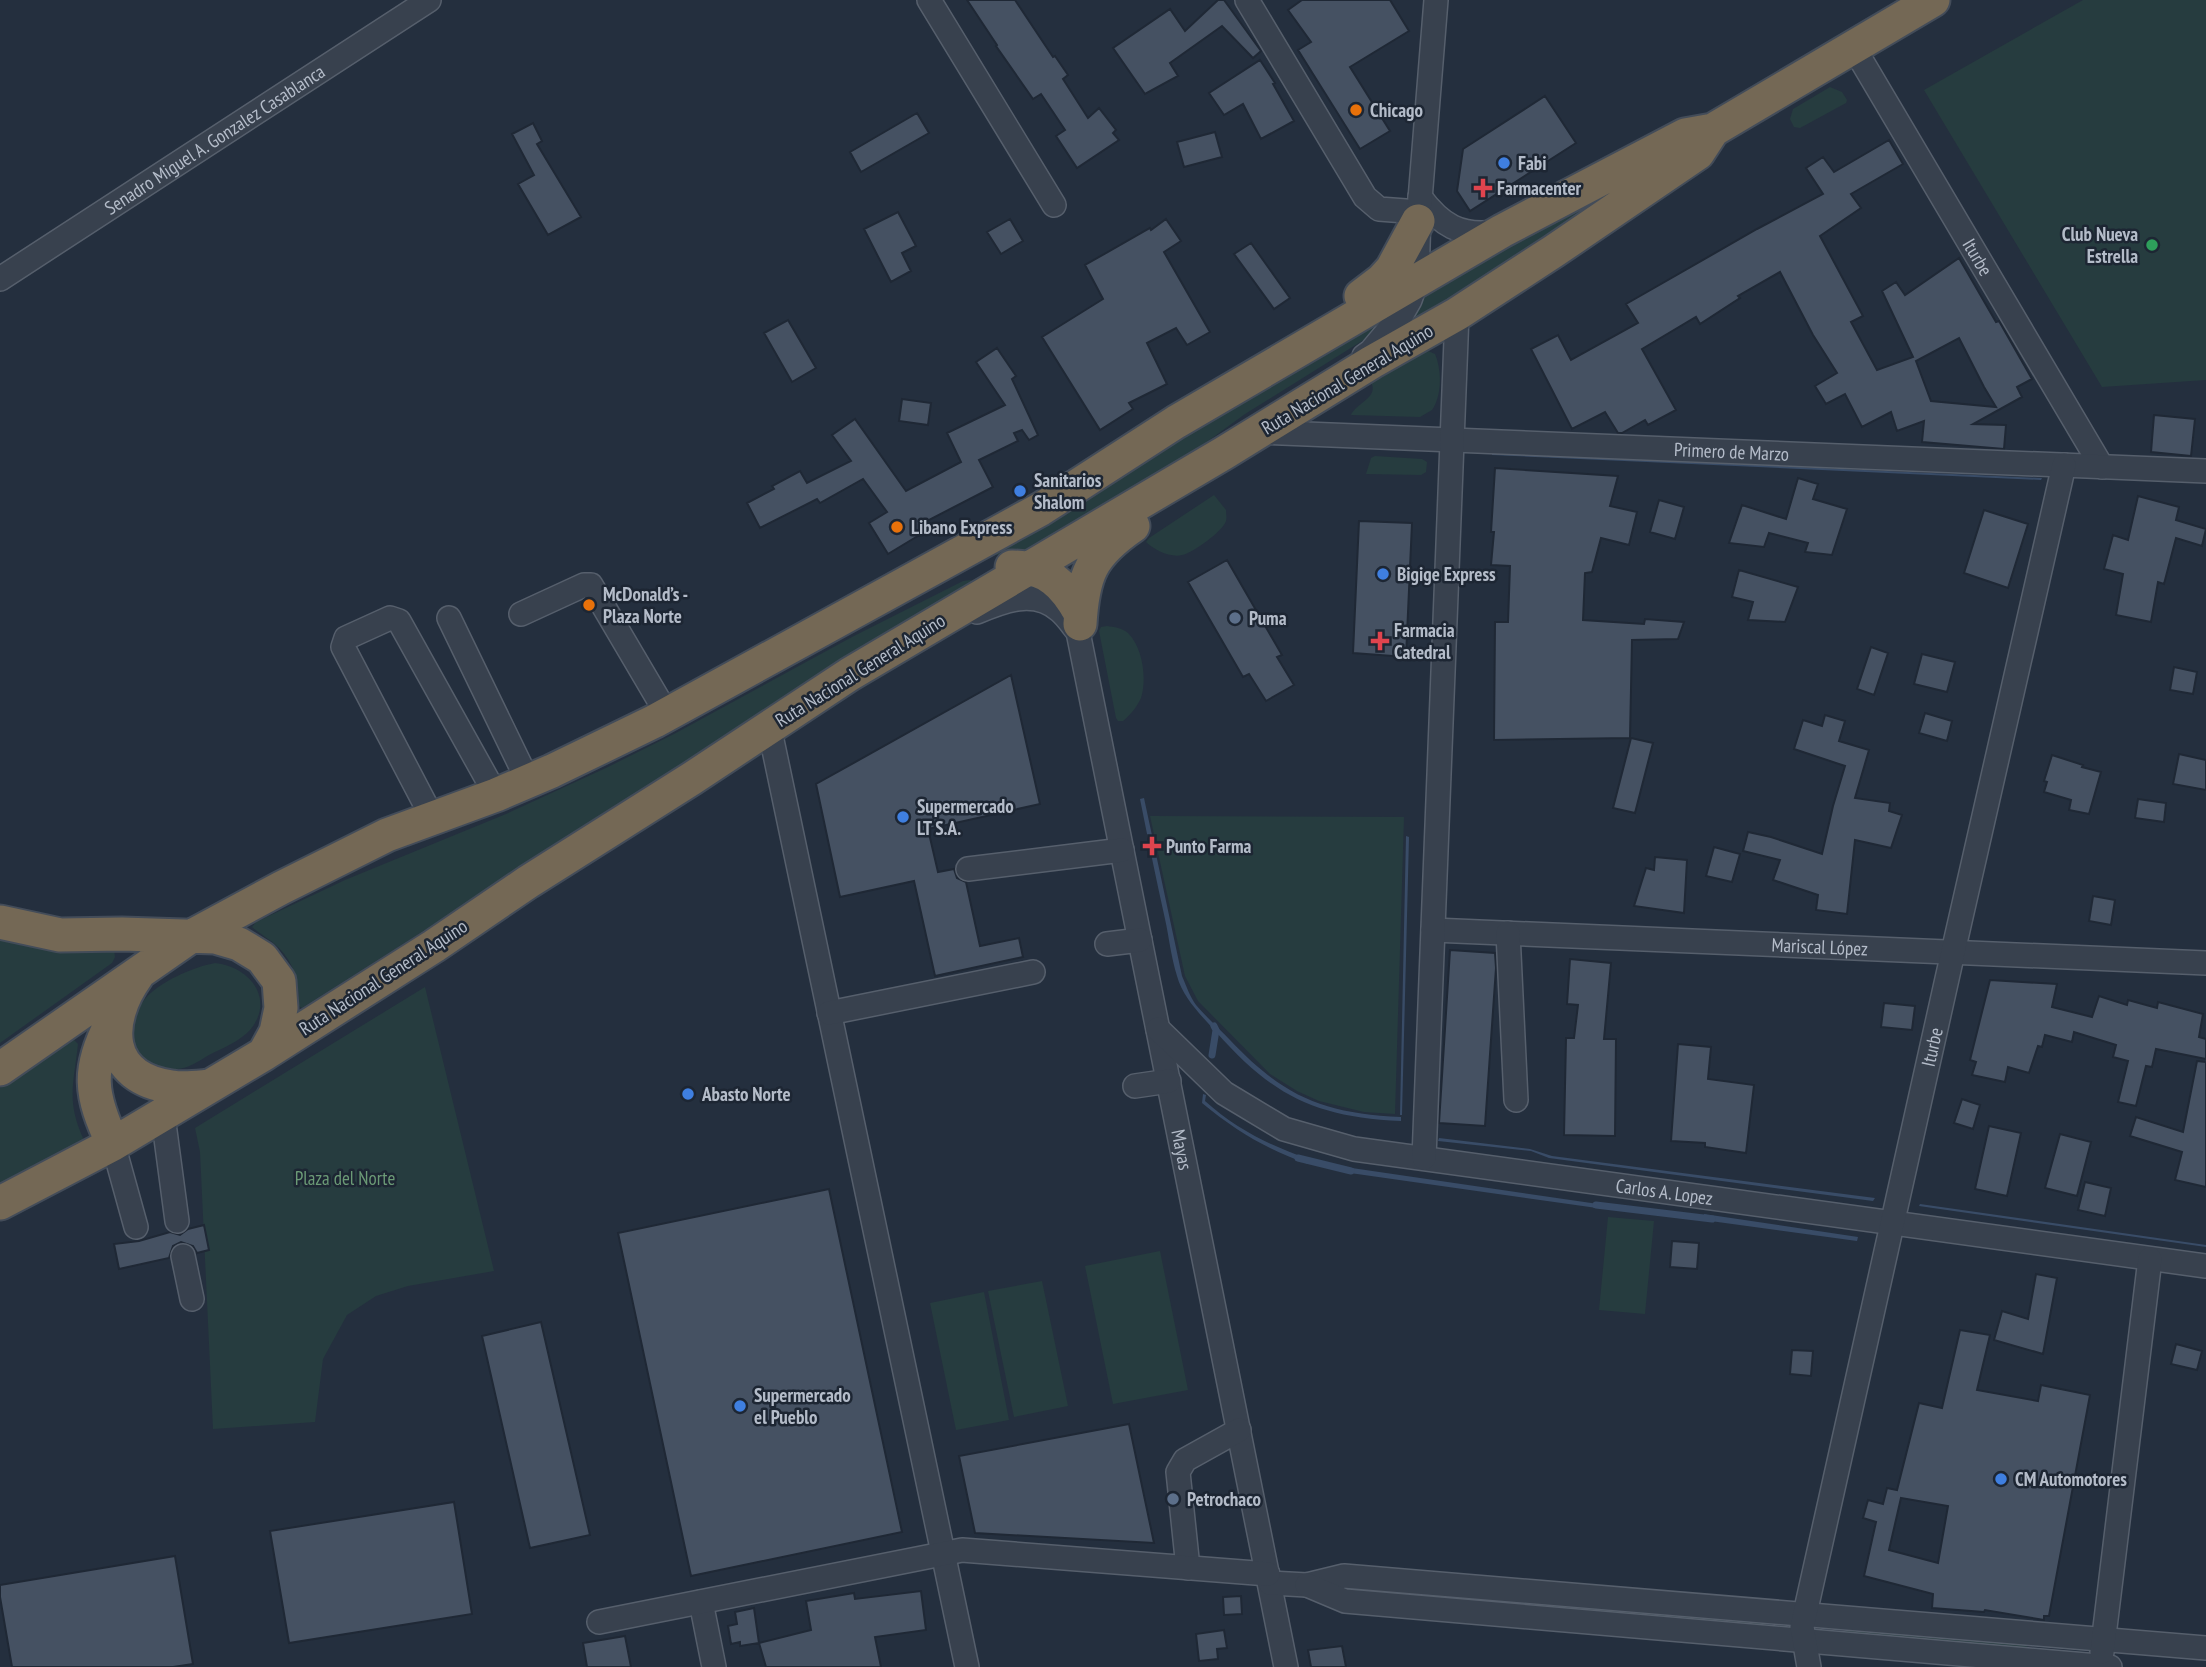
<svg xmlns="http://www.w3.org/2000/svg" width="2206" height="1667" viewBox="0 0 2206 1667" font-family="'PT Sans Narrow',sans-serif">
	<style>
		.green { fill: #263c3f }
		.water { fill: #394c67 }
		.lines { fill: none; stroke-linecap: round; stroke-linejoin: round }
		.stream { stroke: #394c67; stroke-width: 7 }
		.building { fill: #455162; stroke: #1f2835; stroke-width: 2; fill-rule: evenodd }
		.minor-casing { stroke: #565f6c; stroke-width: 26 }
		.highway-casing { stroke: #434c59; stroke-width: 37 }
		.minor { stroke: #38414e; stroke-width: 23 }
		.highway { stroke: #746855; stroke-width: 33 }
		.food-dot { fill: #e8710a; stroke: #1d2633; stroke-width: 2.5 }
		.shop-dot { fill: #3f7fe0; stroke: #1d2633; stroke-width: 2.5 }
		.health-dot { fill: #e0444e; stroke: #1d2633; stroke-width: 2.5 }
		.leisure-dot { fill: #2e9e5b; stroke: #1d2633; stroke-width: 2.5 }
		.service-dot { fill: #5c6f8a; stroke: #1d2633; stroke-width: 2.5 }
		.labels { text-anchor: middle; stroke-width: 5; stroke-linejoin: round; paint-order: stroke }
		.poi-label { font-size: 19px; font-weight: bold; fill: #b4bcc9; stroke: #1d2633; text-anchor: start }
		.street-label { font-size: 19px; fill: #b4bcc9; stroke: #1d2633 }
		.park-label { font-size: 19px; fill: #6b9a76; stroke: #1d2633 }
	</style>
	<rect width="100%" height="100%" fill="#242f3e"/>
	<!-- green -->
	<path class="green" d="M2083,0h123v380l-104,7 -178,-297z
		M1830,87l12,5 5,8 -1,3 -46,25 -6,-1 -4,-8 3,-10z
		M1626,185l-233,152 32,-48z
		M1393,308l-23,28 -125,78 -82,60 -141,79 -37,3z
		M1428,351l7,3c7,16 7,42 -3,56l-12,7 -69,-2c6,-13 28,-17 20,-33l50,-30z
		M1375,456l47,3 5,3 -1,10 -5,3 -55,-1 5,-16z
		M1214,495l12,15c0,4 1,7 0,11 -3,10 -33,32 -44,34 -11,3 -28,-5 -36,-13l3,-4z
		M970,580l4,2 -672,426 -3,-2c0,-27 -6,-48 -28,-65 -7,-5 -13,-9 -19,-14l4,-5 89,-42 161,-66 102,-47 66,-33 178,-97 111,-56z
		M1107,626c7,1 15,2 21,7 15,15 19,46 13,65 -4,9 -11,17 -18,23h-5l-2,-3 -17,-87 2,-4z
		M1150,816l254,1 -9,297 -31,-2 -45,-11 -22,-10 -27,-17 -72,-73 -13,-25z
		M0,935l114,14 1,8 -3,6 -112,80z
		M215,963c34,3 61,36 35,67 -10,11 -27,18 -41,25 -10,6 -21,14 -34,14 -43,1 -56,-38 -30,-70 14,-17 48,-32 70,-36z
		M425,987l69,284 -86,15 -32,10 -29,19 -24,44 -8,63 -102,7 -13,-277 -5,-24z
		M74,1040l4,4c-4,39 -12,56 5,94v4l-83,47v-101l68,-47z
		M1608,1217l46,4 -9,93 -46,-4z
		M1160,1251l28,139 -75,14 -28,-138z
		M1042,1281l26,125 -54,11 -26,-126z
		M984,1292l25,128 -53,10 -26,-127z
		M1338,1586l426,37 2,1v2l-428,-35z
		M1846,1630l180,15 2,4 -182,-15 -2,-1z"/>
	<!-- water -->
	<path class="water" d="M1492,453l550,25 -1,2 -549,-25z
		M1144,798l38,178c4,9 8,21 14,29 10,12 23,23 34,35 54,57 93,73 171,77v4c-86,-4 -128,-25 -185,-89 -15,-17 -33,-34 -39,-56 -6,-19 -8,-39 -12,-57 -9,-40 -17,-80 -25,-120z
		M1406,836l3,1 -7,278h-2z
		M1203,1094l3,1 -1,6c31,28 64,44 103,58v5c-42,-15 -72,-33 -106,-61z
		M1439,1138l91,11 22,7 323,42 -2,3 -324,-43 -18,-7 -93,-10z
		M1345,1167l260,38 -1,4 -261,-37z
		M1920,1204l286,41v2l-287,-41z
		M1704,1214l154,23 -1,4 -154,-21z"/>
	<g class="lines">
		<!-- stream -->
		<path class="stream" d="M1212,1055l4,-25 -2,-4
			M1298,1158l53,13
			M1596,1205l116,14"/>
	</g>
	<!-- building -->
	<path class="building" d="M967,0h48l38,57 2,-1 13,19 -5,4 25,39 11,-10 17,22 -3,3 6,7 -42,28 -21,-32 9,-6 -24,-36 -8,5 -37,-53 1,-1z
		M1218,0h6l37,51 -8,7 -31,-32 -52,37 8,13 -33,18 -32,-46 57,-39 15,22z
		M1302,0h88l19,31 -59,36 40,64 -30,18 -62,-99 13,-8 -23,-32z
		M1260,60l15,23 -2,1 21,37 -33,18 -18,-35 -19,11 -15,-22z
		M1545,96l31,47 -106,68 -13,-20 6,-42z
		M917,113l12,20 -68,39 -11,-20z
		M533,123l9,18 -5,3 44,73 -33,18 -30,-51 16,-9 -22,-41z
		M1215,132l7,25 -38,10 -7,-25z
		M1889,140l14,24 -52,30 10,14 -41,28 43,80 -12,6 26,48 36,-13 -31,-66 14,-9 9,13 54,-37 37,64 3,-1 33,58 -15,8 5,10 -49,27 33,1 -2,24 -82,-7 2,-21 -27,10 -6,-19 -29,15 -17,-33 -19,10 -11,-18 22,-13 -24,-38 -33,-63 -42,24 2,2 -40,26 -4,-7 -54,32 34,61 -28,15 -3,-5 -23,13h-4l-13,-21 -33,17 -41,-80 27,-14 13,25 67,-37 -12,-19 131,-75 66,-35 -17,-26 17,-11 11,15zM1959,338l25,49 12,20 -65,-6 -15,-40z
		M898,212l18,34 -14,7 9,18 -20,11 -27,-53z
		M1010,219l13,22 -22,13 -14,-22z
		M1166,219l15,22 -17,11 46,80 -23,13 -11,-17 -29,15 20,41 -38,19 4,6 -33,21 -58,-93 61,-38 -18,-34 65,-37 1,2z
		M1251,243l39,55 -16,11 -40,-55z
		M788,320l28,48 -24,14 -28,-49z
		M997,348l19,28 -4,3 26,56 -9,5 -7,-10 -8,3 4,8 -39,19 14,27 -72,37 5,7 -38,23 -19,-31 18,-11 -24,-33 -43,24 -3,-4 -57,29 -13,-25 27,-14 -2,-3 28,-15 7,12 44,-22 -19,-26 23,-16 51,72 55,-29 -14,-29 58,-28 -29,-43z
		M902,399l29,4 -3,22 -29,-4z
		M2154,415l41,4 -4,37 -40,-4z
		M1495,468l123,8 -8,30 27,6 -8,33 -28,-7 -9,34 -7,1 -2,47 61,4 1,-5 39,3 -6,17 -46,1 -2,98 -136,2 1,-118h13l2,-56 -19,-1 3,-33h-3z
		M1798,478l20,6 -5,15 34,10 -15,46 -27,-3 3,-9 -39,-10 -5,14 -35,-4 13,-38 44,14z
		M2138,496l41,11 -3,13 30,9 -4,17 -26,-8 -12,46 -6,-2 -7,40 -35,-7 7,-41 -19,-5 9,-34 15,5z
		M1659,500l25,7 -9,32 -25,-7z
		M1984,510l44,14 -20,64 -44,-15z
		M1359,521l53,2 -6,134 -53,-4z
		M1227,560l55,95 -5,2 17,28 -28,16 -17,-27 -6,3 -55,-95z
		M1739,570l59,17 -13,35 -37,-2 5,-18 -21,-5z
		M1871,647l17,6 -14,42 -17,-6z
		M1922,654l33,8 -8,30 -33,-8z
		M2174,667l23,5 -4,22 -23,-4z
		M1011,675l29,129 -112,25 10,43 16,-3 3,9 9,4 14,64 39,-8 4,19 -88,19 -21,-95 -74,16 -24,-113z
		M1925,713l27,8 -5,20 -28,-8z
		M1825,715l20,6 -6,20 30,9 -14,48 35,5 -1,8 13,4 -11,33 -36,-8 -8,74 -31,-4 2,-15 -45,-15 7,-20 -37,-9 5,-19 23,5 51,17 11,-48 12,-40 -51,-17 9,-29 19,6z
		M1631,738l22,5 -18,70 -22,-5z
		M2179,754l27,6v30l-33,-6z
		M2052,755l31,10 -1,2 19,5 -12,42 -20,-4 2,-10 -27,-8 3,-10 -3,-1z
		M2138,799l28,4 -2,19 -29,-4z
		M1714,847l26,7 -8,28 -26,-6z
		M1655,857l32,3 -3,53 -50,-7 12,-38 8,2z
		M2093,896l22,4 -4,25 -22,-4z
		M1450,950l45,3 1,15 -11,158 -46,-3z
		M1570,959l41,4 -7,76h12l-1,97 -51,-1 2,-97h8l4,-33 -11,-1z
		M1990,980l67,4 -5,23 40,10 7,-21 28,9 1,-5 29,8 1,-6 45,12 -4,23 7,2v20l-50,-10 -4,18 -6,-1 -10,40 -18,-4 10,-41 -15,-4 3,-12 -42,-13 -2,10 -27,-7 -3,12 -4,-1 -9,27 -21,-6 -3,15 -33,-7 4,-13 -6,-2z
		M1884,1003l31,3 -3,24 -31,-3z
		M1678,1044l33,3 -3,32 46,6 -8,68 -41,-6v-4l-34,-2z
		M2197,1061l9,1v125l-31,-7 7,-28 -52,-16 6,-19 47,15z
		M1962,1099l18,6 -7,24 -19,-6z
		M1989,1126l32,7 -14,63 -32,-7z
		M2060,1134l31,8 -14,54 -32,-8z
		M2085,1182l26,6 -6,28 -27,-6z
		M829,1189l73,343 -211,44 -73,-343z
		M204,1225l5,25 -12,3 -4,-7 -12,-4 -8,4 -4,12 -50,11 -5,-25 25,-3 31,-9 10,3 8,-6z
		M1672,1241l27,2 -2,26 -27,-2z
		M2036,1274l21,4 -14,76 -49,-14 8,-29 26,8z
		M541,1322l49,213 -60,13 -48,-212z
		M1960,1330l30,5 -13,55 61,11 3,-16 49,10 -41,221h-5v4l-59,-10 -1,2 -52,-4 1,-14 -69,-18 12,-54 -13,-4 5,-18 15,4 4,-16 10,2 22,-87 23,5zM1901,1498l47,8 -10,57 -49,-13z
		M2176,1344l26,7 -5,19 -26,-6z
		M1792,1350l21,1 -2,25 -21,-2z
		M1129,1424l25,119 -179,-10 -16,-77z
		M454,1502l18,112 -183,29 -19,-112z
		M175,1556l18,108 -20,3h-161l-12,-70v-12z
		M921,1591l5,39 -51,7 6,30h-115l-7,-24 52,-13 -5,-29 48,-8 1,6z
		M1241,1596l1,18 -18,1 -1,-18z
		M754,1608l5,35 -19,3v-4l-9,2 -3,-18 9,-2 -2,-12z
		M1224,1630l3,18 -10,1 1,10 -19,2 -3,-27z
		M625,1636l6,31h-44l-4,-24z
		M1342,1646l4,21h-35l-3,-17z"/>
	<g class="lines">
		<defs>
			<g id="minor">
				<path d="M929,0l125,205"/>
				<path d="M1247,0l118,197 14,12 40,3"/>
				<path id="s1" d="M1854,48l248,419"/>
				<path d="M1420,197c21,28 40,40 76,35"/>
				<path id="s2" d="M0,279l429,-279"/>
				<path d="M1364,356l7,-5 31,-37 8,-14 7,-20 2,-68 17,-212"/>
				<path id="s3" d="M1258,432l948,39"/>
				<path id="s4" d="M977,612c26,-11 58,-24 83,-1 7,6 12,14 18,21l208,1035"/>
				<path d="M521,614l63,-29h7l76,129"/>
				<path d="M449,618l79,163"/>
				<path d="M769,726l198,941"/>
				<path d="M433,819l-90,-172 3,-9 44,-20 9,3 97,174"/>
				<path d="M968,869l154,-19"/>
				<path id="s5" d="M1433,930l773,33"/>
				<path d="M1508,933l8,167"/>
				<path d="M1107,944l33,-4"/>
				<path d="M829,1013l204,-41"/>
				<path id="s6" d="M1158,1029l66,64 60,36 70,20 852,117"/>
				<path d="M1135,1086l34,-5"/>
				<path d="M163,1116l14,105"/>
				<path d="M113,1144l23,83"/>
				<path d="M1424,1158l33,-844"/>
				<path d="M183,1256l9,43"/>
				<path d="M1188,1568l-10,-96 7,-12 54,-30"/>
				<path d="M1270,1583l37,2 37,-9 862,72"/>
				<path d="M1307,1585l38,16 765,66"/>
				<path d="M701,1602l13,65"/>
				<path d="M599,1622l363,-72 306,24"/>
				<path d="M2102,1652l48,-393"/>
				<path id="s7" d="M1809,1667l-7,-40 151,-675 111,-487"/>
			</g>
			<path id="highway" d="M1361,296l21,-16 10,-11 26,-48
				M1012,567c35,0 52,17 68,46
				M1080,624c3,-50 11,-69 53,-98
				M0,922l60,13 62,-1 93,3 24,7 23,14 17,23 2,27 -5,24 -12,22
				M137,976c-33,46 -32,102 35,111 12,2 26,0 38,-1
				M113,1020c-27,49 -23,75 0,124
				M0,1069l190,-132 91,-49 106,-53 109,-40 56,-24 103,-50 386,-212 135,-87 326,-191 183,-96 28,-5 220,-130
				M0,1203l113,-59 151,-90 170,-108 94,-64 163,-103 159,-105 374,-221 148,-91 85,-48 97,-63 144,-98 15,-23"/>
		</defs>
		<!-- minor casing -->
		<use href="#minor" class="minor-casing"/>
		<!-- highway casing -->
		<use href="#highway" class="highway-casing"/>
		<!-- minor -->
		<use href="#minor" class="minor"/>
		<!-- highway -->
		<use href="#highway" class="highway"/>
	</g>
	<!-- markers -->
	<g class="food-dot">
		<circle cx="1356" cy="110" r="7"/>
		<circle cx="897" cy="527" r="7"/>
		<circle cx="589" cy="605" r="7"/>
	</g>
	<g class="shop-dot">
		<circle cx="1504" cy="163" r="7"/>
		<circle cx="1020" cy="491" r="7"/>
		<circle cx="1383" cy="574" r="7"/>
		<circle cx="903" cy="817" r="7"/>
		<circle cx="688" cy="1094" r="7"/>
		<circle cx="740" cy="1406" r="7"/>
		<circle cx="2001" cy="1479" r="7"/>
	</g>
	<g class="health-dot">
		<path d="M1479.5 177.5h7v7h7v7h-7v7h-7v-7h-7v-7h7z"/>
		<path d="M1376.5 630.5h7v7h7v7h-7v7h-7v-7h-7v-7h7z"/>
		<path d="M1148.5 835.5h7v7h7v7h-7v7h-7v-7h-7v-7h7z"/>
	</g>
	<circle class="leisure-dot" cx="2152" cy="245" r="7"/>
	<g class="service-dot">
		<circle cx="1235" cy="618" r="7"/>
		<circle cx="1173" cy="1499" r="7"/>
	</g>
	<g class="labels">
		<!-- poi labels -->
		<g class="poi-label">
			<text x="1370" y="117">Chicago</text>
			<text x="1518" y="170">Fabi</text>
			<text x="1497" y="195">Farmacenter</text>
			<text x="2138" y="241" text-anchor="end">Club Nueva<tspan x="2138" dy="22">Estrella</tspan></text>
			<text x="1034" y="487">Sanitarios<tspan x="1034" dy="22">Shalom</tspan></text>
			<text x="911" y="534">Libano Express</text>
			<text x="1397" y="581">Bigige Express</text>
			<text x="603" y="601">McDonald’s -<tspan x="603" dy="22">Plaza Norte</tspan></text>
			<text x="1249" y="625">Puma</text>
			<text x="1394" y="637">Farmacia<tspan x="1394" dy="22">Catedral</tspan></text>
			<text x="917" y="813">Supermercado<tspan x="917" dy="22">LT S.A.</tspan></text>
			<text x="1166" y="853">Punto Farma</text>
			<text x="702" y="1101">Abasto Norte</text>
			<text x="754" y="1402">Supermercado<tspan x="754" dy="22">el Pueblo</tspan></text>
			<text x="2015" y="1486">CM Automotores</text>
			<text x="1187" y="1506">Petrochaco</text>
		</g>
		<!-- street labels -->
		<g class="street-label">
			<text dy="7" stroke="none"><textPath href="#s2" startOffset="256">Senadro Miguel A. Gonzalez Casablanca</textPath></text>
			<text dy="7" stroke="none"><textPath href="#s1" startOffset="243">Iturbe</textPath></text>
			<text transform="translate(1347 379) rotate(-31)" y="7">Ruta Nacional General Aquino</text>
			<text dy="7" stroke="none"><textPath href="#s3" startOffset="474">Primero de Marzo</textPath></text>
			<text transform="translate(860 670) rotate(-32)" y="7">Ruta Nacional General Aquino</text>
			<text dy="7" stroke="none"><textPath href="#s5" startOffset="387">Mariscal López</textPath></text>
			<text transform="translate(383 977) rotate(-33)" y="7">Ruta Nacional General Aquino</text>
			<text dy="7" stroke="none"><textPath href="#s7" startOffset="635">Iturbe</textPath></text>
			<text dy="7" stroke="none"><textPath href="#s4" startOffset="644">Mayas</textPath></text>
			<text dy="7" stroke="none"><textPath href="#s6" startOffset="548">Carlos A. Lopez</textPath></text>
		</g>
		<!-- park labels -->
		<g class="park-label">
			<text x="345" y="1185">Plaza del Norte</text>
		</g>
	</g>
</svg>
